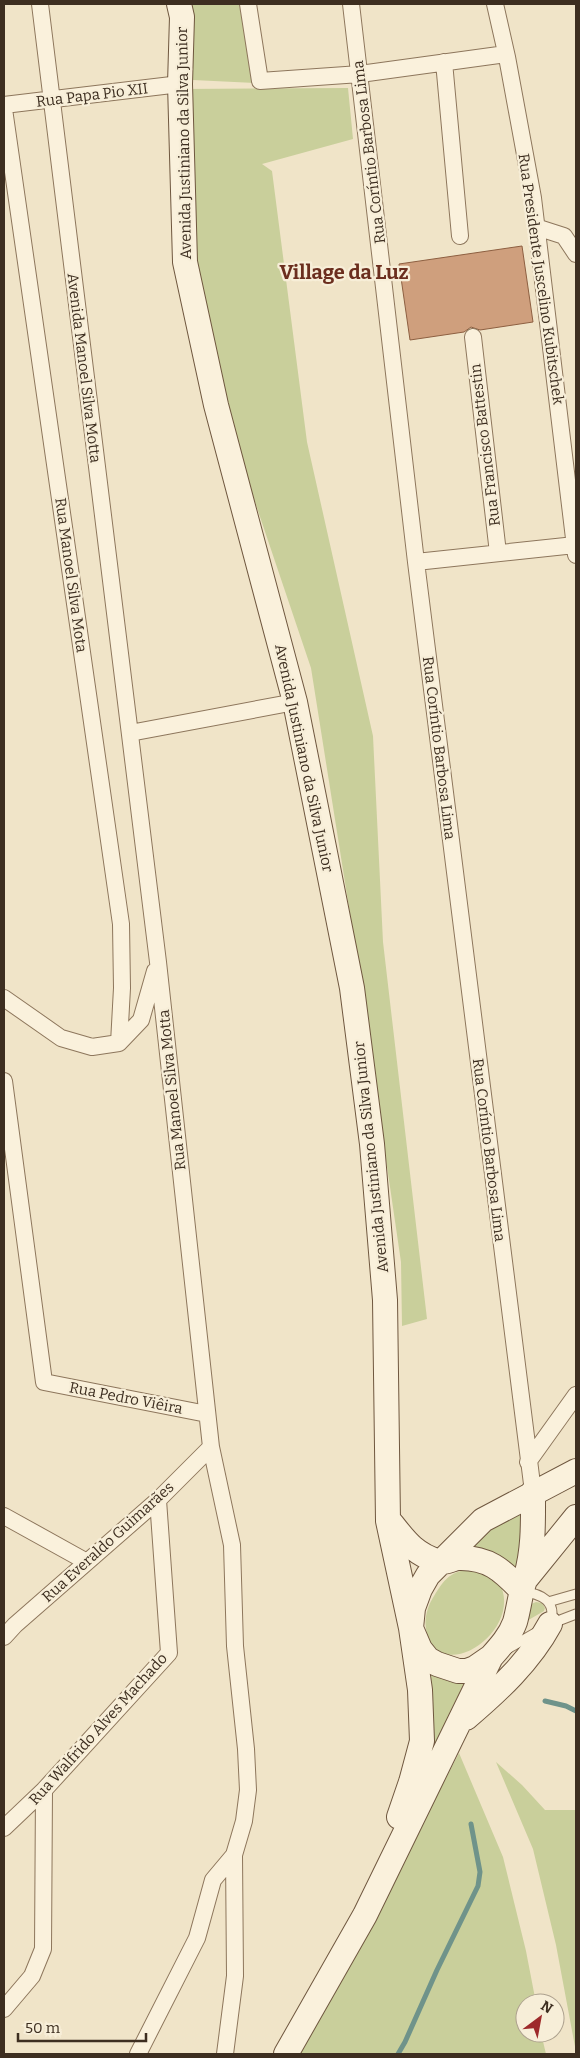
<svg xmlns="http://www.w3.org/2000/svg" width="580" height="2058" viewBox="0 0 580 2058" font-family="Bitter,serif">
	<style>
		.green { fill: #c9cf9b }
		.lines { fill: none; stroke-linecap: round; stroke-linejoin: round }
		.stream { stroke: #6f938a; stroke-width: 5 }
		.building { fill: #cf9f7d; stroke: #8d5f41 }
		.lane-casing { stroke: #8d765c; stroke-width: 11 }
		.street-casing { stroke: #8d765c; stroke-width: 18 }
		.secondary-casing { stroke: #6f573f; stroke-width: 26 }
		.lane { stroke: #faf1dc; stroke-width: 9 }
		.street { stroke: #faf1dc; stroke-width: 16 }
		.secondary { stroke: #faf1dc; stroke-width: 24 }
		.labels { text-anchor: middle; stroke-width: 4.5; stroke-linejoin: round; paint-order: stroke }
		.street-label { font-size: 15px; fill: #3d2e20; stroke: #f7eed8 }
		.district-label { font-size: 20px; font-weight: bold; fill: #6b2e1e; stroke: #f7eed8 }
	</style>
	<rect width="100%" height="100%" fill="#f0e4c8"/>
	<!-- green -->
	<path class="green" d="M189,4h50l16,79 -62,-3 -5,-53z
		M348,88l5,51 -91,25 10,7 35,271 66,294 10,206 44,377 -25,7 -1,-64 -51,-348 -39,-246 -84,-249 -35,-157 -10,-173z
		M522,1507l1,12 -5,51 -51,-25z
		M476,1569l25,15c1,5 3,11 3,15 3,43 -68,84 -78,30 -2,-11 2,-24 8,-33 12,-20 19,-26 42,-27z
		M536,1602l6,1 3,5 -1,3 -19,11 4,-17z
		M431,1674l12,5 21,4 -30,63z
		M459,1753l44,104 23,94 10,52h-11v30h16l5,21h-246z
		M496,1762l26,23 23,25h31v242l-20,-107 -23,-96z"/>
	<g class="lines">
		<!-- stream -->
		<path class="stream" d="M545,1701l21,5 10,5
			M398,2054l7,-12 32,-72 41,-84 2,-14 -9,-48"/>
	</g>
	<!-- building -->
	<path class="building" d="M522,246l11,76 -53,8 -9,-3 -7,5 -54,8 -11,-76z"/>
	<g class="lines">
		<defs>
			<path id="lane" d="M522,1591c19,3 36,10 28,33
				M548,1602l28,-8
				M550,1624l26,-10
				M509,1648l28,-16"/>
			<path id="street" d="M40,4l118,958 53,485 21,98 3,101 11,103 2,41 -4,31 -10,34 1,121 -10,78
				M248,4l12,77 100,-7 146,-20
				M351,4l65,558 117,930
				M495,4l12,53 26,141 43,357
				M444,62l16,174
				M4,105l176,-21
				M4,109l117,815 1,64 -3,55
				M536,227l28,9 12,18
				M473,337l25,216
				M416,562l159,-17
				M130,733l165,-31
				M4,998l57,40 31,9 27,-4 22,-23 14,-49
				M4,1081l40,301 163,32
				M528,1462l48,-67
				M4,1516l83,46
				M4,1637l11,-12 143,-125 53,-53
				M4,1828l40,-38 125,-137 -11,-153
				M4,2009l28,-33 11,-27 1,-159
				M138,2054l59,-116 16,-58 21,-25"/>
			<path id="secondary" d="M179,4l3,13 -2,67 5,178 31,143 79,297 57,286 20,156 13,156 3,221 23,107 9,21 8,10 9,5 21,7h9l8,-3 16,-11
				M392,1524c14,18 24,31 48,38 5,1 12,-3 18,-4 30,-1 44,12 63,32
				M526,1576c8,-27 7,-56 7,-84
				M466,1718c32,-27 64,-57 84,-94
				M399,1817l12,-35 11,-41 -2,-51 -9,-62 2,-20 7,-19 8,-14 55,-55 93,-49
				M286,2054l79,-139 126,-258c9,-10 19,-21 24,-35 4,-14 5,-28 10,-42l51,-63"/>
		</defs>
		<!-- lane casing -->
		<use href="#lane" class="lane-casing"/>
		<!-- street casing -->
		<use href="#street" class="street-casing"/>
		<!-- secondary casing -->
		<use href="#secondary" class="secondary-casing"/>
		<!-- lane -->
		<use href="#lane" class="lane"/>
		<!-- street -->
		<use href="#street" class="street"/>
		<!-- secondary -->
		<use href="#secondary" class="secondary"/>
	</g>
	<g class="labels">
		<!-- street labels -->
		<g class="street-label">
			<text transform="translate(92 95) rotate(-7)" y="5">Rua Papa Pio XII</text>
			<text transform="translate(184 143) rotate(-91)" y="5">Avenida Justiniano da Silva Junior</text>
			<text transform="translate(369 152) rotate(-97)" y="5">Rua Coríntio Barbosa Lima</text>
			<text transform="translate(541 279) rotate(82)" y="5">Rua Presidente Juscelino Kubitschek</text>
			<text transform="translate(84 368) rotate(83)" y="5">Avenida Manoel Silva Motta</text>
			<text transform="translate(485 445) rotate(-97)" y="5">Rua Francisco Battestin</text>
			<text transform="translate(71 575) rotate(82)" y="5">Rua Manoel Silva Mota</text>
			<text transform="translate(439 748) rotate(83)" y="5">Rua Coríntio Barbosa Lima</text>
			<text transform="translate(304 758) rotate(78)" y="5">Avenida Justiniano da Silva Junior</text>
			<text transform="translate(172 1090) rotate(-96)" y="5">Rua Manoel Silva Motta</text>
			<text transform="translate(489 1150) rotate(83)" y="5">Rua Coríntio Barbosa Lima</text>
			<text transform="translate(371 1157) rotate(-96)" y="5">Avenida Justiniano da Silva Junior</text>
			<text transform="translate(126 1398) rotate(11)" y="5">Rua Pedro Viêira</text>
			<text transform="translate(108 1542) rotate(-42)" y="5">Rua Everaldo Guimarães</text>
			<text transform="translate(98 1729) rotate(-48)" y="5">Rua Walfrido Alves Machado</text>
		</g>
		<!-- district labels -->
		<g class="district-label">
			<text x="344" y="279">Village da Luz</text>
		</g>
	</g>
	<!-- border -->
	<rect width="580" height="2058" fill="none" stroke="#3d2e20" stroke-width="10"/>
	<!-- north arrow -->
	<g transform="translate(540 2018) rotate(32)"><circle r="24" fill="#f7eed8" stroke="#ada18e"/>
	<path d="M0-4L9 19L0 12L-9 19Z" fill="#9e2a2b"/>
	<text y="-8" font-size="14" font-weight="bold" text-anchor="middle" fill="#3d2e20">N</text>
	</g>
	<!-- scale -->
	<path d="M18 2033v8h128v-8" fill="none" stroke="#3d2e20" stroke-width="2.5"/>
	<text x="25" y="2033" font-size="15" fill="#3d2e20" stroke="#f7eed8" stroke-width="4" paint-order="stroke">50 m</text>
</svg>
